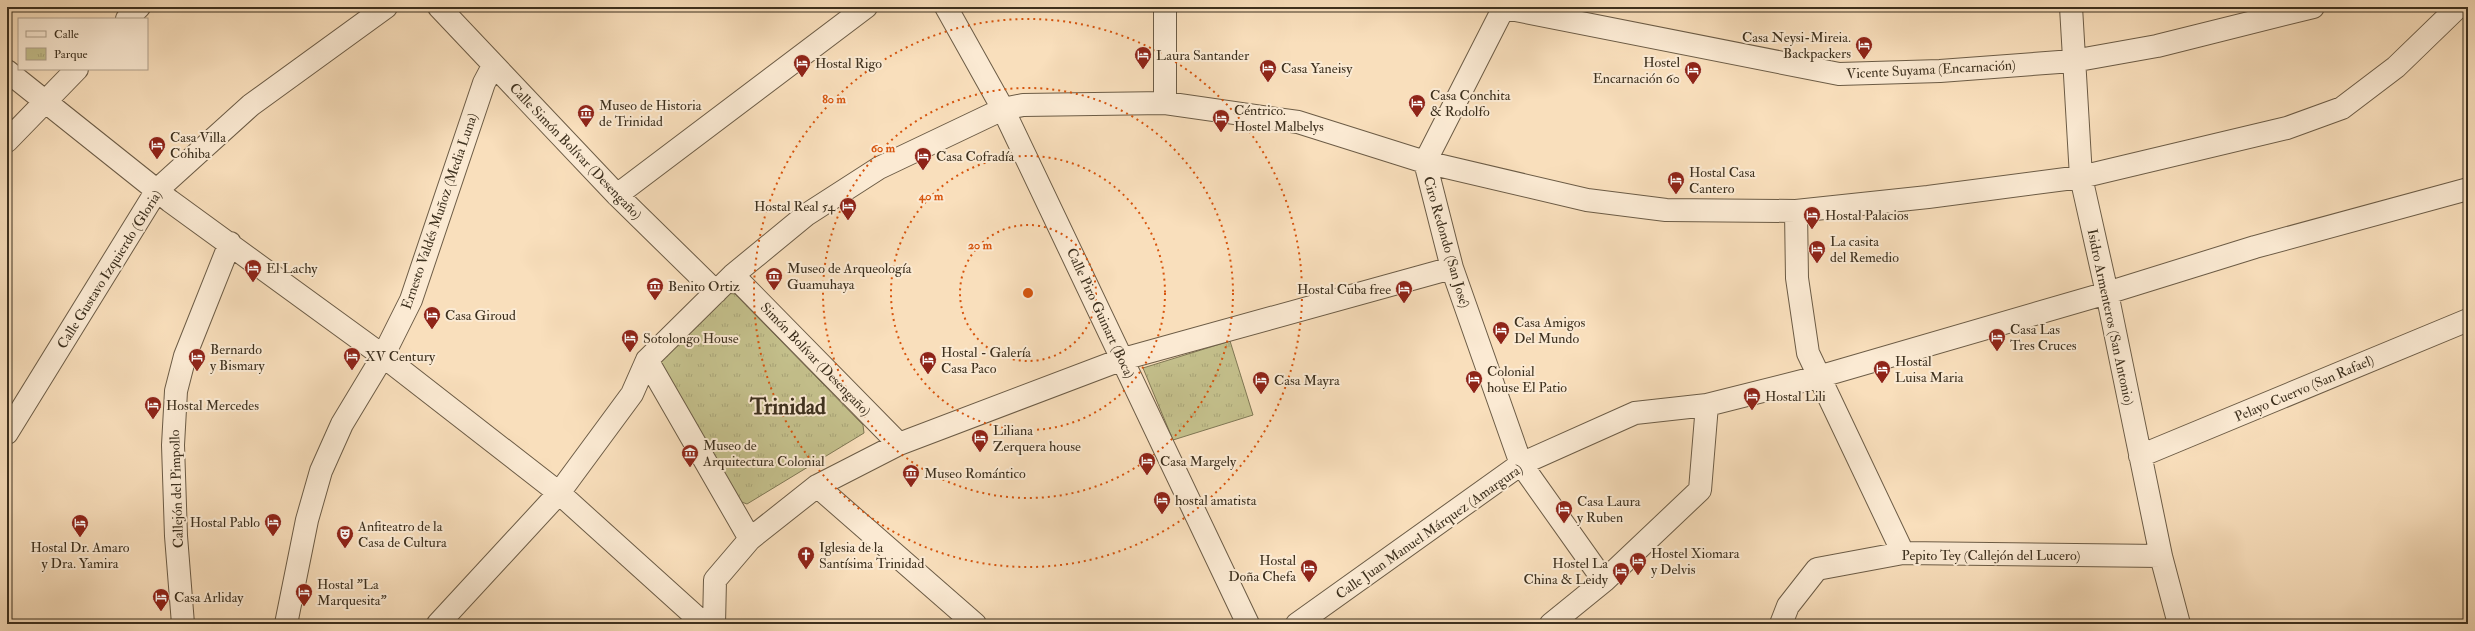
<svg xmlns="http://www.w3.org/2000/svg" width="2475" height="631" viewBox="0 0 2475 631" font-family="'IM FELL Double Pica',serif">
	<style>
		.park { fill: url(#park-tufts); stroke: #807855 }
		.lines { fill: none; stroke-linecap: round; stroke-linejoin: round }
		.minor-casing { stroke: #6c5c46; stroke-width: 24 }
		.minor { stroke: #fbead3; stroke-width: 22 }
		.ring { fill: none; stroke: #d7550e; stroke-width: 2; stroke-dasharray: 2 4 }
		.labels { text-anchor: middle; stroke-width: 4; stroke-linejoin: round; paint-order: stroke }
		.poi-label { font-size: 14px; fill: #3d301e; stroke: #fbead3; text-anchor: start }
		.street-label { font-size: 14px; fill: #3d301e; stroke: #fbead3 }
		.town-label { font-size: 22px; font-weight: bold; fill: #3d301e; stroke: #fbead3 }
		.centre { fill: #d7550e; stroke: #fbead3; stroke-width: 2 }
		.ring-label { font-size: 12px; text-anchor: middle; font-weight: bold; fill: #d7550e; stroke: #fbead3; stroke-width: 4; stroke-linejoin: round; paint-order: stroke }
	</style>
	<defs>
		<pattern id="park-tufts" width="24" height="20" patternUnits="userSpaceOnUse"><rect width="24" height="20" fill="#c4c08c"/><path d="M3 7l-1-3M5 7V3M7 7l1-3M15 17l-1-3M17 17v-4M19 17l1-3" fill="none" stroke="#a9a578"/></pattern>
	</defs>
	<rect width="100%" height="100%" fill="#f9dfbc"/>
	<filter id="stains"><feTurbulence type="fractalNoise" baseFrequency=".005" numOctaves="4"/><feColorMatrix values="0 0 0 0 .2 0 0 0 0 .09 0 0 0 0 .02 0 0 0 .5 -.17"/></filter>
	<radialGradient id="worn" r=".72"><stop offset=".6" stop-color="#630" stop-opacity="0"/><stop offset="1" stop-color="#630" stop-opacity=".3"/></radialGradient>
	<!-- park -->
	<path class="park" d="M725,293l10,1 128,131 1,8 -117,71 -8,-3 -80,-140z
		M1230,341l23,74 -80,25 -30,-72z"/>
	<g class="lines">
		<defs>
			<path id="minor" d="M439,7l178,188 99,97
				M946,7l57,102 245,515
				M1500,7l339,67 101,-3 133,-10 84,-15 156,-39
				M1504,7l-79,155 27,106 69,196 83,117
				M2071,7l10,170 26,116 54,263 18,68
				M127,19l12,-12
				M7,71l163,130 213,155 176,137 145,131
				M1165,103v-96
				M7,141l70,-72
				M617,195l249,-188
				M1796,211l1,67 11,75 95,200
				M733,275l166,169
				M647,360l103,179
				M7,433l150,-243 94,-85 135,-98
				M2140,456l328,-136
				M817,486l158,138
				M183,624l-7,-88 -3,-91 3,-54 9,-35 45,-113
				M286,624l21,-104 14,-49 21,-47 41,-68 28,-56 73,-217 9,-17
				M438,624l121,-131 73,-99 15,-34 86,-85 73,-60 73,-47 124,-59 20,-4 142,-2 133,19 127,40 162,38 79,10 130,1 132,-14 153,-20 206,-49 55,-20 54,-41 62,-60
				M714,624l1,-44 35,-41 67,-53 82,-42 224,-85 329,-91
				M1297,624l224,-160 114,-51 72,-8 111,-28 289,-84 148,-46 213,-58
				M1551,624l53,-43 96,-91 7,-85
				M1781,624l7,-18 29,-37 86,-16 258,3"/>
		</defs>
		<!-- minor casing -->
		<use href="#minor" class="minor-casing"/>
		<!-- minor -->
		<use href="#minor" class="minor"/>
	</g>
	<!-- distance rings -->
	<g class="ring">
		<circle cx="1028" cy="293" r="68"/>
		<circle cx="1028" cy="293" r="137"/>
		<circle cx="1028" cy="293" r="205"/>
		<circle cx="1028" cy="293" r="274"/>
	</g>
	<!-- icons -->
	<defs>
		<symbol id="hotel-pin" viewBox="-11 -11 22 30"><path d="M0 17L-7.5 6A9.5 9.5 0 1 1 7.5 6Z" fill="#8f2418" stroke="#fbead3"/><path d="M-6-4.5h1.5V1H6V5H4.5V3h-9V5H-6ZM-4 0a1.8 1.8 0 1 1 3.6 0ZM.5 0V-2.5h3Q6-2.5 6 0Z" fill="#fff"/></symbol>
		<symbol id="museum-pin" viewBox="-11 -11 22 30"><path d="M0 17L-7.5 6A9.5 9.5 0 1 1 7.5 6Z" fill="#8f2418" stroke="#fbead3"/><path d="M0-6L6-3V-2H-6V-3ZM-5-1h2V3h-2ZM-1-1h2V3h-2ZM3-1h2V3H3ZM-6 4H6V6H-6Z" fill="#fff"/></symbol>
		<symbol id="theatre-pin" viewBox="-11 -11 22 30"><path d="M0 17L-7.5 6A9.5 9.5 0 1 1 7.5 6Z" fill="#8f2418" stroke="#fbead3"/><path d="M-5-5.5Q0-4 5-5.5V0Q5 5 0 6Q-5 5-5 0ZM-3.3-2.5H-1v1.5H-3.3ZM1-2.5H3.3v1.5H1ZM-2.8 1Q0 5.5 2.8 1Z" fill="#fff"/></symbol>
		<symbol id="church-pin" viewBox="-11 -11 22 30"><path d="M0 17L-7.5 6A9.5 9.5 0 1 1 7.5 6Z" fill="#8f2418" stroke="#fbead3"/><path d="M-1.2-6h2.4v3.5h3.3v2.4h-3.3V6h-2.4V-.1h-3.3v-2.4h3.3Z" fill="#fff"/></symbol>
	</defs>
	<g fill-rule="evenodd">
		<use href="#hotel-pin" x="1854" y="35" width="20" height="27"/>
		<use href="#hotel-pin" x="1133" y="45" width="20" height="27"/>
		<use href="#hotel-pin" x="792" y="53" width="20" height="27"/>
		<use href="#hotel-pin" x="1258" y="58" width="20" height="27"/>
		<use href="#hotel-pin" x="1683" y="60" width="20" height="27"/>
		<use href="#hotel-pin" x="1407" y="93" width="20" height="27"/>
		<use href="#museum-pin" x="576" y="103" width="20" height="27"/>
		<use href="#hotel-pin" x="1211" y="108" width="20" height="27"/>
		<use href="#hotel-pin" x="147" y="135" width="20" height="27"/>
		<use href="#hotel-pin" x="913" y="146" width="20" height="27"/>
		<use href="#hotel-pin" x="1666" y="170" width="20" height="27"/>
		<use href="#hotel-pin" x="838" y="196" width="20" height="27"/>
		<use href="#hotel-pin" x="1802" y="205" width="20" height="27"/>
		<use href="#hotel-pin" x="1807" y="239" width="20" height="27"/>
		<use href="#hotel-pin" x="243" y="258" width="20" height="27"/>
		<use href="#museum-pin" x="764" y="266" width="20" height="27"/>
		<use href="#museum-pin" x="645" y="276" width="20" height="27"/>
		<use href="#hotel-pin" x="1394" y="279" width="20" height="27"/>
		<use href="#hotel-pin" x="422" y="305" width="20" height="27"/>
		<use href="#hotel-pin" x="1491" y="320" width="20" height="27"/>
		<use href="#hotel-pin" x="1987" y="327" width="20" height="27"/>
		<use href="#hotel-pin" x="620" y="328" width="20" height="27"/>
		<use href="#hotel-pin" x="342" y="346" width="20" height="27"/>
		<use href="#hotel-pin" x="187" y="347" width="20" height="27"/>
		<use href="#hotel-pin" x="918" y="350" width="20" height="27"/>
		<use href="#hotel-pin" x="1872" y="359" width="20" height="27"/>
		<use href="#hotel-pin" x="1464" y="369" width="20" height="27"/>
		<use href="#hotel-pin" x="1251" y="370" width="20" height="27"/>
		<use href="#hotel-pin" x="1742" y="386" width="20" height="27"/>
		<use href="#hotel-pin" x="143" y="395" width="20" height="27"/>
		<use href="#hotel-pin" x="970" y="428" width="20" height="27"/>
		<use href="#museum-pin" x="680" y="443" width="20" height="27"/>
		<use href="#hotel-pin" x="1137" y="451" width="20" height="27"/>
		<use href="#museum-pin" x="901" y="463" width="20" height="27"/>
		<use href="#hotel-pin" x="1152" y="490" width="20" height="27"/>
		<use href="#hotel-pin" x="1554" y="499" width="20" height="27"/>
		<use href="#hotel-pin" x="263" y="512" width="20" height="27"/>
		<use href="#hotel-pin" x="70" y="513" width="20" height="27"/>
		<use href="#theatre-pin" x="335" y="524" width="20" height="27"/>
		<use href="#church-pin" x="796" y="545" width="20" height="27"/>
		<use href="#hotel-pin" x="1628" y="551" width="20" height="27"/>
		<use href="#hotel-pin" x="1299" y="558" width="20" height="27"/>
		<use href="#hotel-pin" x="1611" y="561" width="20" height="27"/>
		<use href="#hotel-pin" x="294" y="582" width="20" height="27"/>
		<use href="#hotel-pin" x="151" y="587" width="20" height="27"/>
	</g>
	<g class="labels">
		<!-- poi labels -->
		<g class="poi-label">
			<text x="1851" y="42" text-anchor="end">Casa Neysi-Mireia.<tspan x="1851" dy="16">Backpackers</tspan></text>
			<text x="1156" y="60">Laura Santander</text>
			<text x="1680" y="67" text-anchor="end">Hostel<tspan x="1680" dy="16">Encarnación 60</tspan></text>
			<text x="815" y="68">Hostal Rigo</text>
			<text x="1281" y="73">Casa Yaneisy</text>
			<text x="1430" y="100">Casa Conchita<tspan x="1430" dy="16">&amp; Rodolfo</tspan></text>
			<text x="599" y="110">Museo de Historia<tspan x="599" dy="16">de Trinidad</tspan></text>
			<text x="1234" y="115">Céntrico.<tspan x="1234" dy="16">Hostel Malbelys</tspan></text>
			<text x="170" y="142">Casa Villa<tspan x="170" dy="16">Cohiba</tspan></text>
			<text x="936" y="161">Casa Cofradía</text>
			<text x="1689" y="177">Hostal Casa<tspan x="1689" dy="16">Cantero</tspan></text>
			<text x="835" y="211" text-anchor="end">Hostal Real 54</text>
			<text x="1825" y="220">Hostal Palacios</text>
			<text x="1830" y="246">La casita<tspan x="1830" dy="16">del Remedio</tspan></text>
			<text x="266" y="273">El Lachy</text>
			<text x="787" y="273">Museo de Arqueología<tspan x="787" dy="16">Guamuhaya</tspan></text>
			<text x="668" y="291">Benito Ortiz</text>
			<text x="1391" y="294" text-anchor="end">Hostal Cuba free</text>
			<text x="445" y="320">Casa Giroud</text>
			<text x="1514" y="327">Casa Amigos<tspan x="1514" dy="16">Del Mundo</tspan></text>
			<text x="2010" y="334">Casa Las<tspan x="2010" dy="16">Tres Cruces</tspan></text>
			<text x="643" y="343">Sotolongo House</text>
			<text x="210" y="354">Bernardo<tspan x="210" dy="16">y Bismary</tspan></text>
			<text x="941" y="357">Hostal - Galería<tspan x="941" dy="16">Casa Paco</tspan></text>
			<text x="365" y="361">XV Century</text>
			<text x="1895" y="366">Hostal<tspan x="1895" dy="16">Luisa Maria</tspan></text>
			<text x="1487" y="376">Colonial<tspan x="1487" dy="16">house El Patio</tspan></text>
			<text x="1274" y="385">Casa Mayra</text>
			<text x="1765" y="401">Hostal Lili</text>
			<text x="166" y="410">Hostal Mercedes</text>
			<text x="993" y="435">Liliana<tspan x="993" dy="16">Zerquera house</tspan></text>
			<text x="703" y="450">Museo de<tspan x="703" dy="16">Arquitectura Colonial</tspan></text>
			<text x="1160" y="466">Casa Margely</text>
			<text x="924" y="478">Museo Romántico</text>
			<text x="1175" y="505">hostal amatista</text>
			<text x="1577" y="506">Casa Laura<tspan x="1577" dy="16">y Ruben</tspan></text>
			<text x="260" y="527" text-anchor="end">Hostal Pablo</text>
			<text x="358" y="531">Anfiteatro de la<tspan x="358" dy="16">Casa de Cultura</tspan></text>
			<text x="80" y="552" text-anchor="middle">Hostal Dr. Amaro<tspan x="80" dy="16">y Dra. Yamira</tspan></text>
			<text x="819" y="552">Iglesia de la<tspan x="819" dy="16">Santísima Trinidad</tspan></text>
			<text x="1651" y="558">Hostel Xiomara<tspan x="1651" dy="16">y Delvis</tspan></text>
			<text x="1296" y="565" text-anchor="end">Hostal<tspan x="1296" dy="16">Doña Chefa</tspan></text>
			<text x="1608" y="568" text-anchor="end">Hostel La<tspan x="1608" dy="16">China &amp; Leidy</tspan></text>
			<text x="317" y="589">Hostal "La<tspan x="317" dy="16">Marquesita"</tspan></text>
			<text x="174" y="602">Casa Arliday</text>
		</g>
		<!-- street labels -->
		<g class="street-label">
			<text transform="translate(1931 69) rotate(-3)" y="5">Vicente Suyama (Encarnación)</text>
			<text transform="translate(576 151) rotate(46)" y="5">Calle Simón Bolívar (Desengaño)</text>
			<text transform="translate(439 211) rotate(-71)" y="5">Ernesto Valdés Muñoz (Media Luna)</text>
			<text transform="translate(1447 242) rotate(74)" y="5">Ciro Redondo (San José)</text>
			<text transform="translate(109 269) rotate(-58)" y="5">Calle Gustavo Izquierdo (Gloria)</text>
			<text transform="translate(1101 313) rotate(65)" y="5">Calle Piro Guinart (Boca)</text>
			<text transform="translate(2111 317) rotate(78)" y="5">Isidro Armenteros (San Antonio)</text>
			<text transform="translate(816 359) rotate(46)" y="5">Simón Bolívar (Desengaño)</text>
			<text transform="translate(2304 388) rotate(-23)" y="5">Pelayo Cuervo (San Rafael)</text>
			<text transform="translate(176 489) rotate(-92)" y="5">Callejón del Pimpollo</text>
			<text transform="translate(1429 531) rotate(-35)" y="5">Calle Juan Manuel Márquez (Amargura)</text>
			<text x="1991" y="560">Pepito Tey (Callejón del Lucero)</text>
		</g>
		<!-- town labels -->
		<g class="town-label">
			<text x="788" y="414">Trinidad</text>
		</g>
	</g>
	<circle cx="1028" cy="293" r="6" class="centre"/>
	<g class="ring-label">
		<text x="834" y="103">80 m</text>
		<text x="883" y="152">60 m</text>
		<text x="931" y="200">40 m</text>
		<text x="980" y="249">20 m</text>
	</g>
	<!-- margin -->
	<rect width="2475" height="631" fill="none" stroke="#f9dfbc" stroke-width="24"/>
	<rect x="8" y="8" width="2459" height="615" fill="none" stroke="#3d301e" stroke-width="2"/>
	<rect x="12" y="12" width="2451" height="607" fill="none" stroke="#3d301e"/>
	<!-- legend -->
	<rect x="18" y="18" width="130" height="52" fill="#fbead3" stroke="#afa08b"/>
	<rect x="26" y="31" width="20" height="6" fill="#fbead3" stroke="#afa08b"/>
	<text x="54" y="38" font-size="12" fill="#3d301e">Calle</text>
	<rect x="26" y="48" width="20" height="12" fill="url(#park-tufts)" stroke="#afa08b"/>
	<text x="54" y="58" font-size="12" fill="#3d301e">Parque</text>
	<rect width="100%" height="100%" filter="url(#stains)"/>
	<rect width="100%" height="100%" fill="url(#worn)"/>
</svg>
